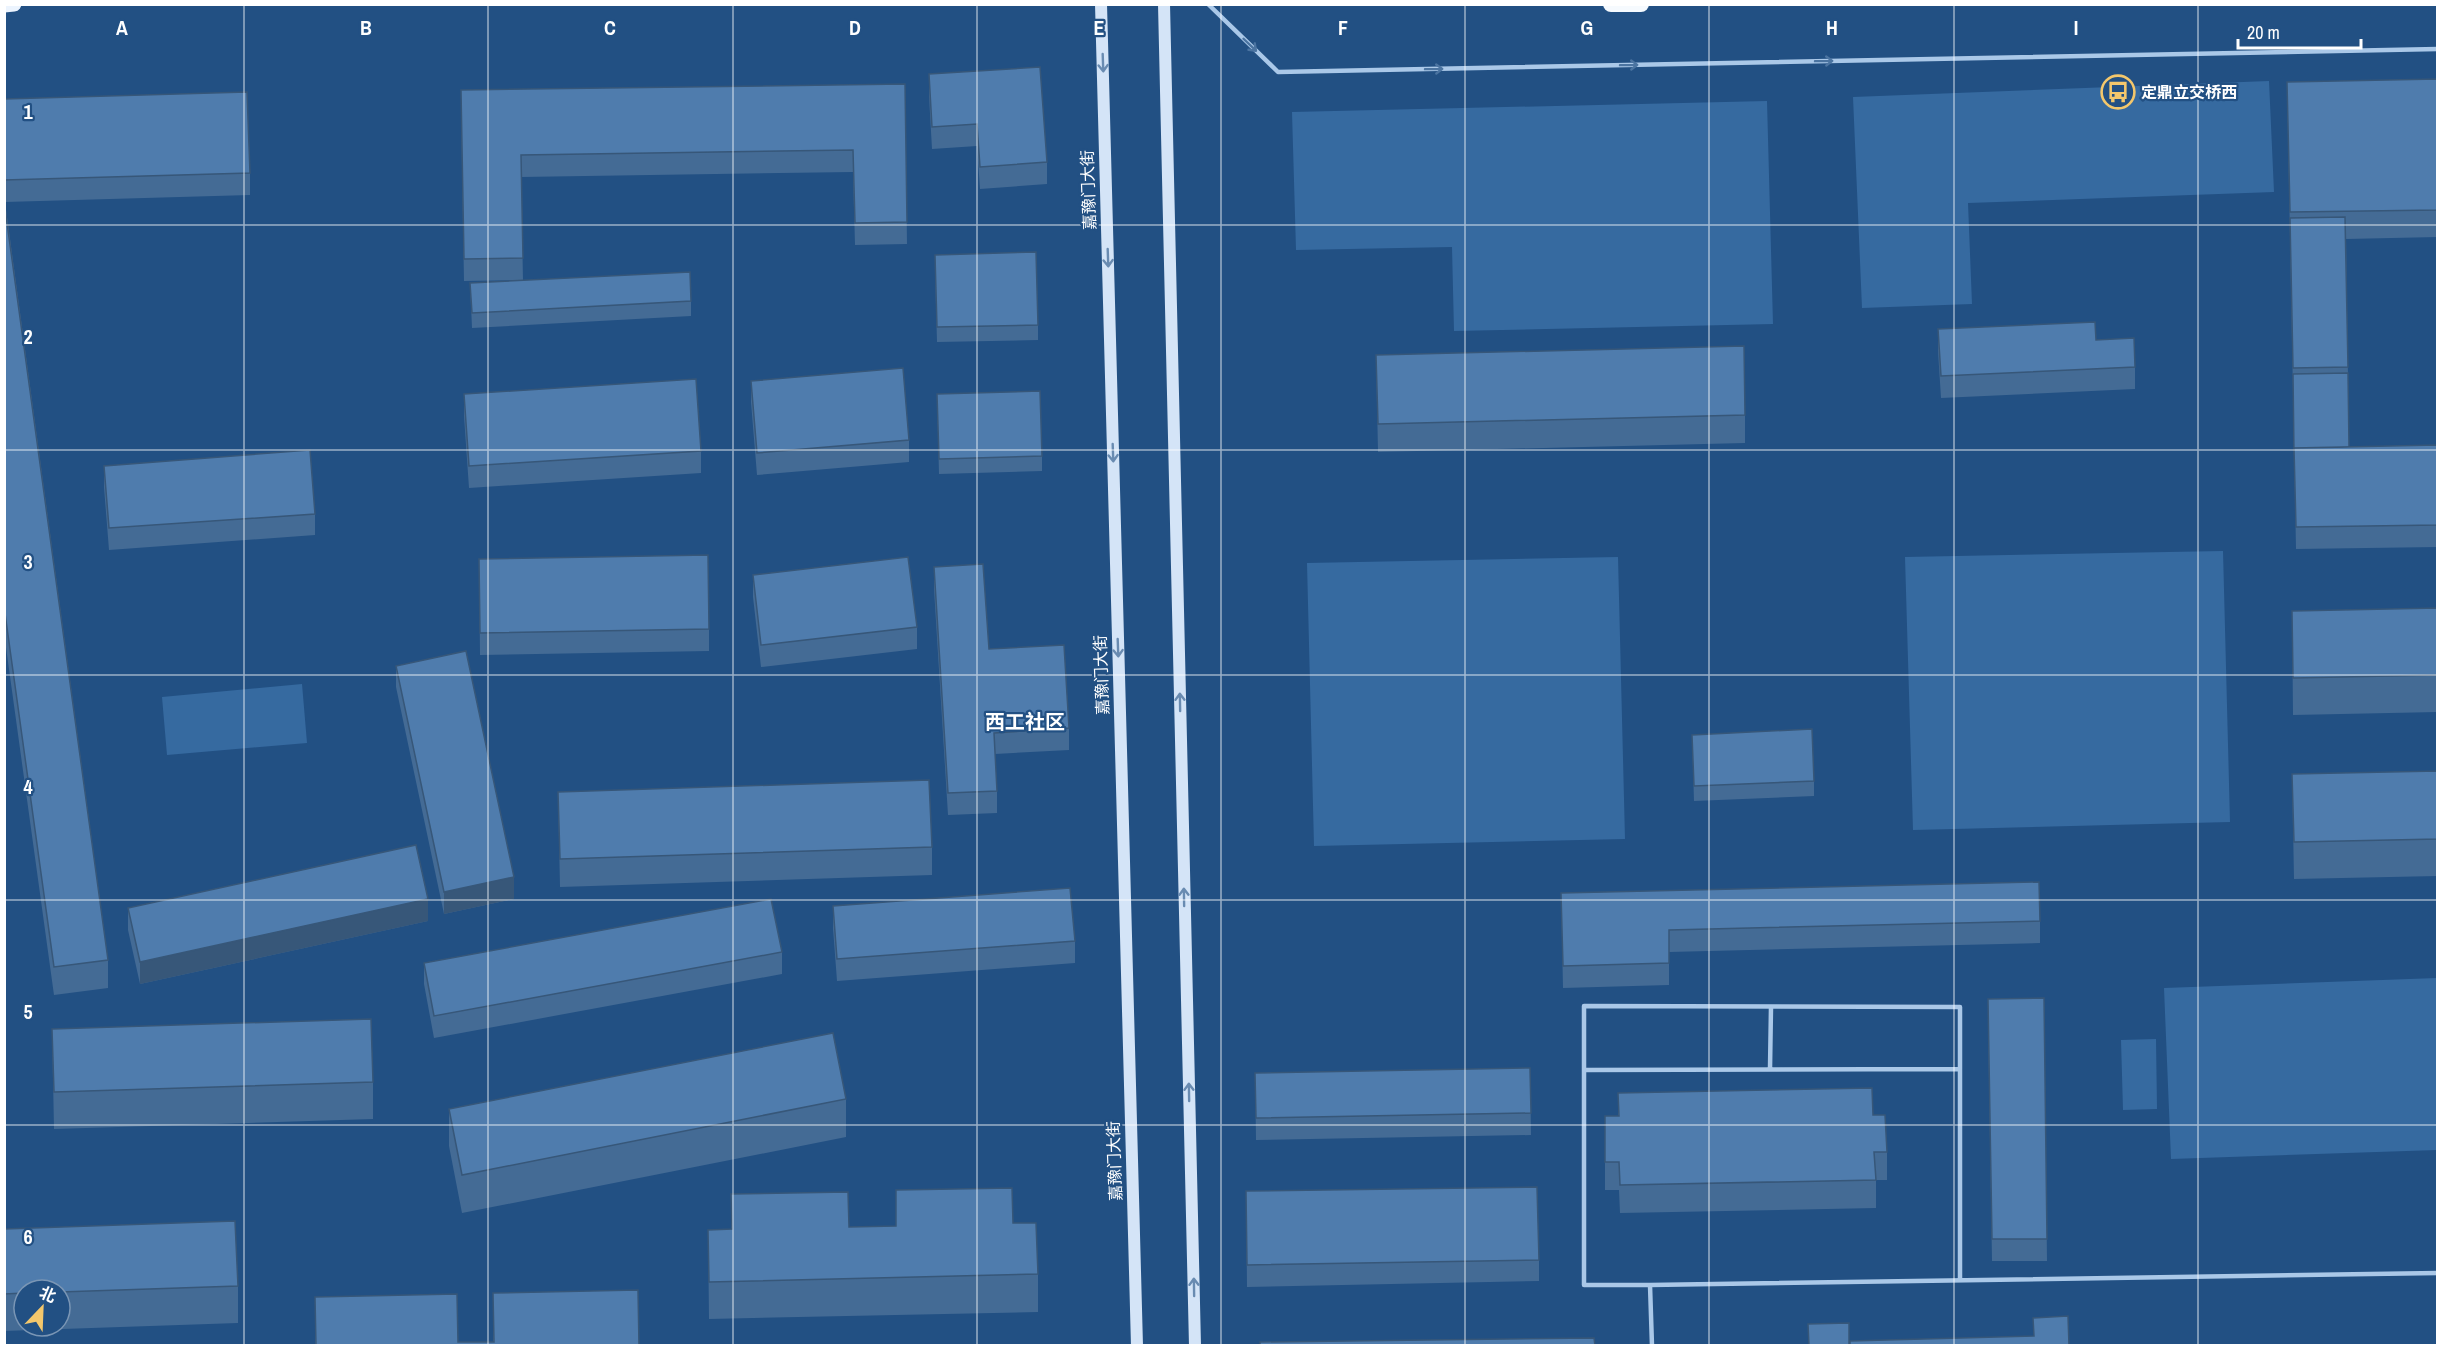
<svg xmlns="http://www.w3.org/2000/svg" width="2442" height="1350" viewBox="0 0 2442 1350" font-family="'Archivo Narrow','Noto Sans SC',sans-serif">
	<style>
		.green { fill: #366aa0 }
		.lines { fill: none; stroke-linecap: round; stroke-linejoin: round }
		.service { stroke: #aac8e8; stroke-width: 4.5 }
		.secondary { stroke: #d4e4f7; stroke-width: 12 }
		.primary { stroke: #ecf4fe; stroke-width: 15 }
		.trunk { stroke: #f6fafe; stroke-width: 16 }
		.wall { fill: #446b95; fill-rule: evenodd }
		.shaded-wall { fill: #375779 }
		.building { fill: #4f7cad; stroke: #375779; stroke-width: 1.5 }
		.oneway { stroke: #4b74a1 }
		.oneway2 { stroke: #698bb1 }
		.grid { fill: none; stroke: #fff; stroke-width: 1.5; stroke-opacity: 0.55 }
		.labels { text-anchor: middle; stroke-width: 4.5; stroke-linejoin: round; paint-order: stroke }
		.poi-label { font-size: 16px; font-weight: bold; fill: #fff; stroke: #225083; text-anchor: start }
		.street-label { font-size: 16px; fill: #fff; stroke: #225083 }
		.quarter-label { font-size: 20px; font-weight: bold; fill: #fff; stroke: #225083 }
		.grid-label { font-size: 20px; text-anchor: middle; font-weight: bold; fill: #fff; stroke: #225083; stroke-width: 4.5; stroke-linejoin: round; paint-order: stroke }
	</style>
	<rect width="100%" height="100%" fill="#225083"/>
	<!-- green -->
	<path class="green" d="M2269,81l5,111 -306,11 4,101 -110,4 -9,-211z
		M1767,101l6,223 -319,7 -2,-84 -156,3 -4,-138z
		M2223,551l7,271 -317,8 -8,-273z
		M1618,557l7,282 -311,7 -7,-283z
		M302,684l5,59 -140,12 -5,-58z
		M2437,978v172l-266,9 -7,-171z
		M2156,1039l1,70 -34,1 -2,-70z"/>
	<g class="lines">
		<!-- service -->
		<path class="service" d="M1208,4l70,68 1160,-23
			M1770,1069l1,-62
			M1584,1070l376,-1
			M1650,1285h-66v-279l376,1v273
			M1652,1346l-2,-61 788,-12"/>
		<!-- secondary -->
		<path class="secondary" d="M1101,4l36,1342
			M1164,4l31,1342"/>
		<!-- primary -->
		<path class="primary" d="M4,5l10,-1"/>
		<!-- trunk -->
		<path class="trunk" d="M1611,4h30"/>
	</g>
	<!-- wall -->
	<path class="wall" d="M929,74l118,88v22l-67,5 -3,-43 -45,3 -3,-53z
		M2438,79v158l-92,2 3,208 89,-2v102l-142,2 -9,-467z
		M905,84l2,160 -52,1 -2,-73 -332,5 2,103 -59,1 -3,-169z
		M4,99l246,74v22l-245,7 103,758v28l-54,7 -50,-362z
		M935,270l103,55v15l-101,2z
		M470,283l221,18v15l-219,12z
		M1938,329l197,38v22l-194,9 -3,-47z
		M1376,355l369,60v28l-367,9z
		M751,381l158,59v22l-152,13 -6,-73z
		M464,394l237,57v22l-232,15 -5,-72z
		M937,394l105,62v15l-103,3z
		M104,466l211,48v21l-206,15 -5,-63z
		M479,559l230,70v22l-229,4z
		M934,567l55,82 80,79v22l-74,4 2,37v22l-49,2 -14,-226z
		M753,575l164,52v22l-156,18 -8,-70z
		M2438,608v104l-145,3 -1,-104z
		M396,666l118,233 -70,15 -48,-227z
		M1692,735l122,46v15l-120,5z
		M2438,771v105l-144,3 -2,-105z
		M558,792l374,55v28l-372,12z
		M1561,893l479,28v22l-371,9v33l-106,3z
		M833,906l242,35v22l-238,18 -4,-53z
		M128,908l300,13 -288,63 -12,-54z
		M782,952v22l-348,64 -10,-54v-21z
		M2044,998l3,263h-55l-4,-240z
		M52,1029l321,53v37l-319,10z
		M1530,1068l1,67 -275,5 -1,-67z
		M1618,1093l255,22 14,37v28h-11v28l-256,5 -1,-23h-14v-74h13z
		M846,1099v38l-384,76 -13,-67v-37z
		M896,1190l117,33 25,51v38l-329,7 -1,-89 23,-1v-35l118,33 47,-1z
		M1246,1191l293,69v21l-292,6z
		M4,1229l234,57v37l-234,8zM24,1290h36v36h-36z
		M493,1293l146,53h-324v-49l143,45h35z"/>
	<!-- shaded-wall -->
	<path class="shaded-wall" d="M514,877v22l-70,15v-22z
		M428,899v22l-288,63v-22z"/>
	<!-- building -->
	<path class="building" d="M1040,67l7,95 -67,5 -3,-43 -45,3 -3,-53z
		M2438,79v131l-148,2 -3,-130z
		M905,84l2,138 -52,1 -2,-73 -332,5 2,103 -59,1 -3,-169z
		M247,92l3,81 -246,7v-81z
		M4,201l104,759 -54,7 -50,-361z
		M2345,217l3,150 -55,1 -3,-150z
		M1036,252l2,73 -101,2 -2,-72z
		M690,272l1,29 -219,12 -2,-30z
		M2095,322l1,18 38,-2 1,29 -194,9 -3,-47z
		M1744,346l1,69 -367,9 -2,-69z
		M903,368l6,72 -152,13 -6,-72z
		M2348,373l1,74 -55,1v7l-1,-81z
		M696,379l5,72 -232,15 -5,-72z
		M1040,391l2,65 -103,3 -2,-65z
		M2438,445v80l-142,2 -2,-79z
		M310,450l5,64 -206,14 -5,-62z
		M708,555l1,74 -229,4 -1,-74z
		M908,557l9,70 -156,18 -8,-70z
		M983,564l6,85 75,-4 5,83 -75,5 3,58 -49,2 -14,-226z
		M2438,608v67l-145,3 -1,-67z
		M466,651l48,226 -70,15 -48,-226z
		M1812,729l2,52 -120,5 -2,-51z
		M2438,771v68l-144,3 -2,-68z
		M929,780l3,67 -372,12 -2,-67z
		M416,845l12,54 -288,63 -12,-54z
		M2039,882l1,39 -371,9v33l-106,3 -2,-73z
		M1070,888l5,53 -238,18 -4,-53z
		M771,899l11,53 -348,64 -10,-53z
		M2044,998l3,241h-55l-4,-240z
		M371,1019l2,63 -319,10 -2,-63z
		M833,1033l13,66 -384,76 -13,-66z
		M1530,1068l1,45 -275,5 -1,-45z
		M1872,1088l1,27h12l2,37h-13l2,28 -256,5 -1,-23h-14v-46h14l-1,-23z
		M1537,1187l2,73 -292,5 -1,-74z
		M1012,1188l1,35h23l2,51 -329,8 -1,-52 24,-1 -1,-35 117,-2 1,35 47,-1v-36z
		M235,1221l3,65 -178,6v-2h-36v3l-20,1v-65z
		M638,1290l1,56h-323l-1,-49 142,-3 1,48h36l-1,-49z
		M2068,1316l1,30h-219v-5l184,-5 -1,-18z
		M1849,1323v23h-40l-1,-22z
		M1594,1338l1,8h-335v-4z"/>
	<!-- one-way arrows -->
	<defs><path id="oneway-shaft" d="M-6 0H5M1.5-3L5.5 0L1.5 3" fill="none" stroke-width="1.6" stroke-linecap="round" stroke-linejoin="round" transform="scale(1.5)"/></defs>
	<g class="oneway">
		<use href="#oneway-shaft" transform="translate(1250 45) rotate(44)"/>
		<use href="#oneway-shaft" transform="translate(1824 61) rotate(-1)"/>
		<use href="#oneway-shaft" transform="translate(1629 65) rotate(-1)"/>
		<use href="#oneway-shaft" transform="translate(1434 69) rotate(-1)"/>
	</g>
	<g class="oneway2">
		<use href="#oneway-shaft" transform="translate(1103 63) rotate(88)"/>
		<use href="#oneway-shaft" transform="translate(1108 258) rotate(88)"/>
		<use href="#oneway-shaft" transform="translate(1113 453) rotate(88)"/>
		<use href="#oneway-shaft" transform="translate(1118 648) rotate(88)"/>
		<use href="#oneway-shaft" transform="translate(1180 702) rotate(-91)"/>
		<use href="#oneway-shaft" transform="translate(1184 897) rotate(-91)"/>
		<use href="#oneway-shaft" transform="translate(1189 1092) rotate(-91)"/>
		<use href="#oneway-shaft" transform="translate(1194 1287) rotate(-91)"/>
	</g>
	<!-- grid -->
	<path class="grid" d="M244,4v1342M488,4v1342M733,4v1342M977,4v1342M1221,4v1342M1465,4v1342M1709,4v1342M1954,4v1342M2198,4v1342M4,225h2434M4,450h2434M4,675h2434M4,900h2434M4,1125h2434"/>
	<!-- icons -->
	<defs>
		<symbol id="bus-ring" viewBox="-11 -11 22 22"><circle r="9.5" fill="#225083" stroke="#f3c76c" stroke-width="1.5"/><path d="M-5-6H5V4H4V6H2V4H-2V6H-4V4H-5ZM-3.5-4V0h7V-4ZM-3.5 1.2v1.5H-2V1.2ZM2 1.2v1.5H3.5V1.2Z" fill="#f3c76c"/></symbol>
	</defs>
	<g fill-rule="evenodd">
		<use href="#bus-ring" x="2099" y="73" width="38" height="38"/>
	</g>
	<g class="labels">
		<!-- poi labels -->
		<g class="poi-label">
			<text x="2141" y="98">定鼎立交桥西</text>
		</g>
		<!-- street labels -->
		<g class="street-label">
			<text transform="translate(1088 190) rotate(-92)" y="6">嘉豫门大街</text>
			<text transform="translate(1101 675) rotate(-92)" y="6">嘉豫门大街</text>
			<text transform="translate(1114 1161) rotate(-92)" y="6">嘉豫门大街</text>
		</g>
		<!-- quarter labels -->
		<g class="quarter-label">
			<text x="1025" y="729">西工社区</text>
		</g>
	</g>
	<g class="grid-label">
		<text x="122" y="35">A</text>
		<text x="366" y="35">B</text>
		<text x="610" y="35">C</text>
		<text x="855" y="35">D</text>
		<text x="1099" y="35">E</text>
		<text x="1343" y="35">F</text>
		<text x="1587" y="35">G</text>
		<text x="1832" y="35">H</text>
		<text x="2076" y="35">I</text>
		<text x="28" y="119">1</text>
		<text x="28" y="344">2</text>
		<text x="28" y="569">3</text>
		<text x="28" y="794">4</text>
		<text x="28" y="1019">5</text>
		<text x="28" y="1244">6</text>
	</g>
	<!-- border -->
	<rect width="2442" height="1350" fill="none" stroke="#ffffff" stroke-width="12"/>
	<!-- north arrow -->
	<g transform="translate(42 1308) rotate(23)"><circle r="28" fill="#225083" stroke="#7a96b5" stroke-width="1.5"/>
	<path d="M0-4.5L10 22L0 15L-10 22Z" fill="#f3c76c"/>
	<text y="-9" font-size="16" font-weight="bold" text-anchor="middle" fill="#ffffff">北</text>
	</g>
	<!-- scale -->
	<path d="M2238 39v9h123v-9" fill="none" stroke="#ffffff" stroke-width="3"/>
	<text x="2247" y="39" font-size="18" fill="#ffffff" stroke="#225083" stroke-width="4.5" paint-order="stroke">20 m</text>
</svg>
